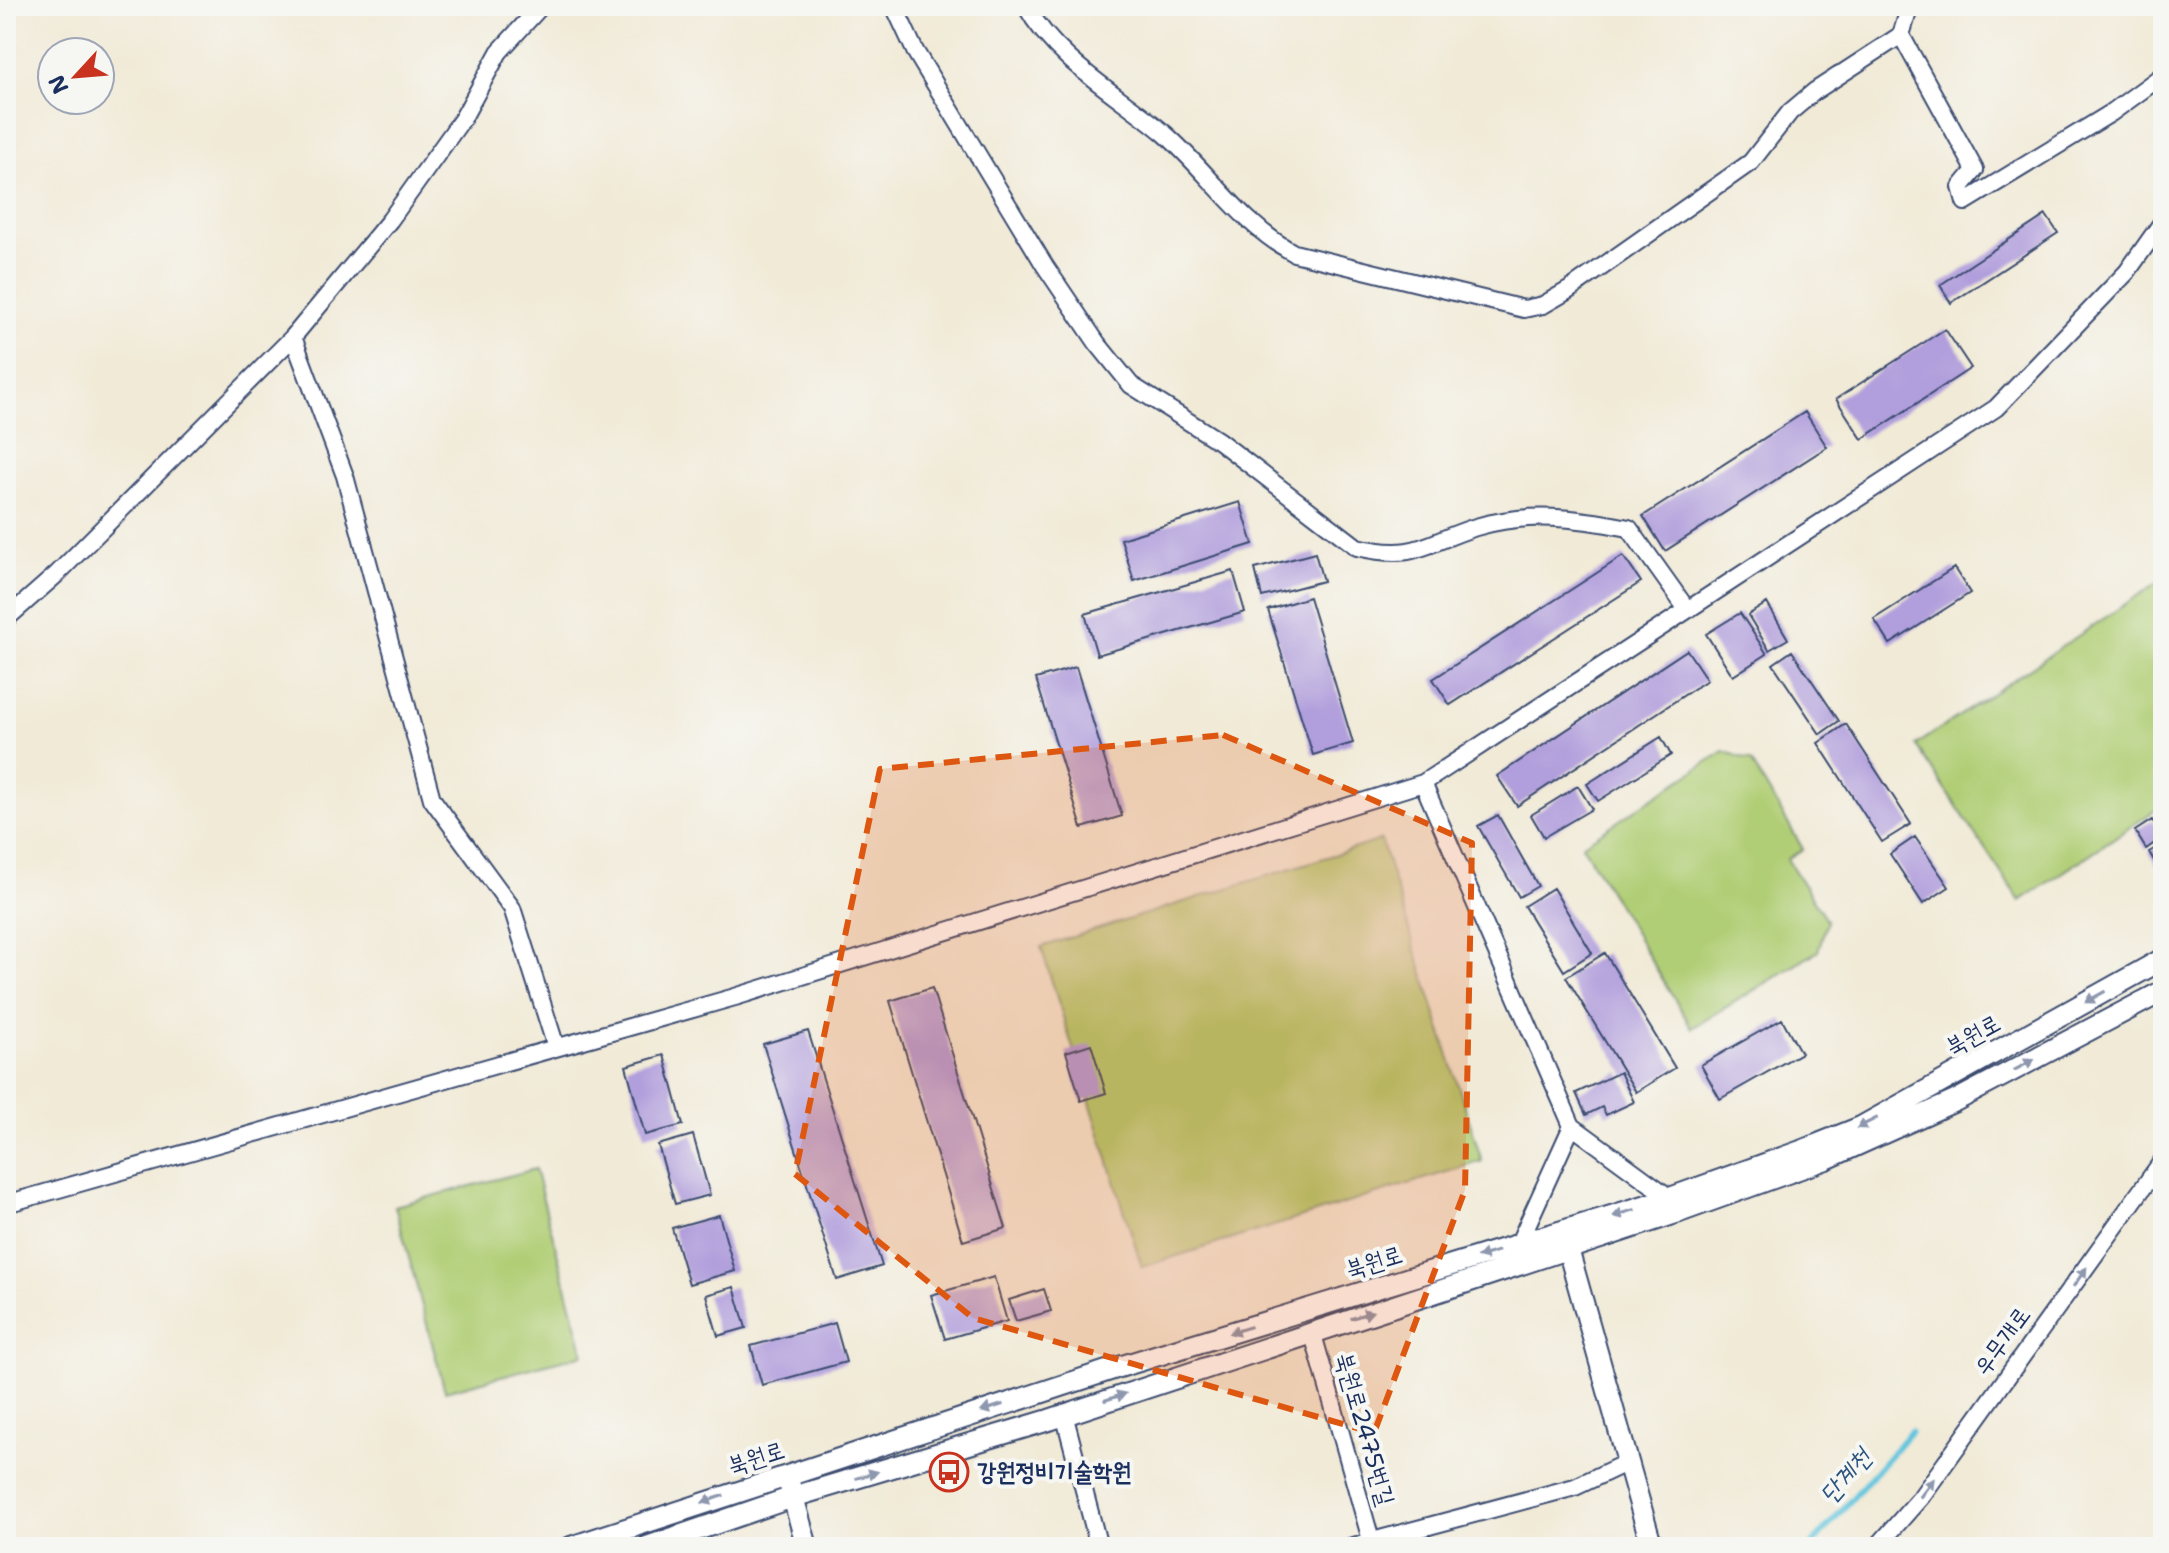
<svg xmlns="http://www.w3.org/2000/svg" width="2169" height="1553" viewBox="0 0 2169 1553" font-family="'Shantell Sans','Poor Story',sans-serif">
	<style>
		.green { fill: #b0ce75; stroke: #667e6a; stroke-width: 2 }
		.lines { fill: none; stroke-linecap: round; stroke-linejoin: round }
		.stream { stroke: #60c5dd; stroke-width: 6 }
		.building { fill: #b19edc }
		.pedestrian-casing { stroke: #3b4b70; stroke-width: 16 }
		.minor-casing { stroke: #3b4b70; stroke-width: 20 }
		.tertiary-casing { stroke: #3b4b70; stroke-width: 24 }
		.pedestrian { stroke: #fff; stroke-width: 12 }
		.minor { stroke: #fff; stroke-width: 16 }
		.tertiary { stroke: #fff; stroke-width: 20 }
		.oneway { fill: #8d97ae }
		.marked { fill: #de5710; fill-opacity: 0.2; stroke: #de5710; stroke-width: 6; stroke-dasharray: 16 10; stroke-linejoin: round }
		.labels { text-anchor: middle; stroke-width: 8; stroke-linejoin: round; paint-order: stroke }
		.street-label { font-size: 24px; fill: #1b2f5e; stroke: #f6f6f2 }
		.poi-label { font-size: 24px; font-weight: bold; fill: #1b2f5e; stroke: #f6f6f2; text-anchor: start }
		.water-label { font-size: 26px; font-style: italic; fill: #2c547e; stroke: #f6f6f2 }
	</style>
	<rect width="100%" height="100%" fill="#f6f6f2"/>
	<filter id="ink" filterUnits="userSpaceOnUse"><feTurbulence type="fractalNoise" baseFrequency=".0125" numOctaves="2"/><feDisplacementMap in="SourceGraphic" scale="16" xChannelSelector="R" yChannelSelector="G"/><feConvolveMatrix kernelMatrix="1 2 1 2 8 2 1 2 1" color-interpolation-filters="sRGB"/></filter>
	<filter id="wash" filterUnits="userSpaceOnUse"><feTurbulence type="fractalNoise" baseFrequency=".006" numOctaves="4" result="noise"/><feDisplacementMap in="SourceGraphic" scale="32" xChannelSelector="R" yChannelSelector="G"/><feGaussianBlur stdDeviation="1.8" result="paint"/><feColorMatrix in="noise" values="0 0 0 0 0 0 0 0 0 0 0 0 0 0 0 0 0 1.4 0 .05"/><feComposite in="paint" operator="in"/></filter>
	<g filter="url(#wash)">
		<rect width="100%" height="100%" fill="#f1ead7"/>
		<!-- green -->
		<path class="green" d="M2161,580l2,225 -143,96 -104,-156z
			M1724,751l27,10 52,88 -16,10 40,62 -9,30 -126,77 -110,-183z
			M1381,840l101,321 -340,106 -101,-320z
			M535,1169l49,185 -139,37 -50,-185z"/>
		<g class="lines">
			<!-- stream -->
			<path class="stream" d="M1810,1547l101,-116"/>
		</g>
		<g id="blocks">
			<!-- building -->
			<path class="building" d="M2046,215l12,18 -107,70 -11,-18z
				M1945,329l26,39 -109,71 -26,-40z
				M1805,412l22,35 -162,104 -22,-35z
				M1240,502l13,42 -119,37 -13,-42z
				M1315,553l8,28 -61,16 -7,-28z
				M1623,556l18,26 -191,123 -17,-26z
				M1954,568l16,25 -80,51 -16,-25z
				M1233,571l12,41 -148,43 -12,-41z
				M1309,597l44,146 -40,12 -45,-145z
				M1767,603l21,36 -19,11 -21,-35z
				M1740,613l27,41 -34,22 -27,-42z
				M1687,650l20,30 -190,126 -20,-30z
				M1792,651l47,70 -19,13 -47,-70z
				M1076,667l46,149 -40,12 -46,-149z
				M1846,724l65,100 -29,18 -64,-99z
				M1661,737l10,18 -73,46 -11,-17z
				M1578,786l14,23 -48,28 -13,-22z
				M1498,815l40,71 -19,11 -41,-71z
				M2152,820l11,17 -17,12 -11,-18z
				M1915,837l34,50 -26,17 -33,-50z
				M2163,844v23l-4,2 -10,-17z
				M1553,888l39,65 -28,18 -40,-65z
				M1605,953l70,115 -39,24 -70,-115z
				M932,988l74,240 -43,13 -73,-240z
				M1782,1019l19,34 -81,46 -19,-34z
				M808,1031l74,235 -45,14 -74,-236z
				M1091,1044l15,49 -25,8 -15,-49z
				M664,1055l19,70 -38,10 -19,-69z
				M1620,1072l14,30 -28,13 -4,-8 -16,8 -10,-22z
				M693,1135l17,60 -35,9 -17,-59z
				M719,1215l16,56 -46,13 -17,-56z
				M994,1277l13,44 -62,18 -14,-44z
				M734,1287l12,41 -28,8 -12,-41z
				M1044,1289l7,22 -35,10 -7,-21z
				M835,1323l11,39 -84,23 -11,-39z"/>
		</g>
	</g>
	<g filter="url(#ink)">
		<use href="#blocks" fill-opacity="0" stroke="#3b4b70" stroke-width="2"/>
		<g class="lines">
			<defs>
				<path id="pedestrian" d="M2159,1547l4,-19"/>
				<path id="minor" d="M894,6l21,45 130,215 52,77 34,42 88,56 138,106c61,14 67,-4 119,-20 53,-16 101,-9 153,1l57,80
					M1026,6c30,55 92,88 138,127 45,39 76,91 130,120l230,56 19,-4 26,-15 182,-128 39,-50 25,-21 86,-56 9,-29
					M1901,35l74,135 -14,17 4,15 146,-89 52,-38
					M293,337l52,139 87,323 80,109 44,139
					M6,619l51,-45 236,-237 97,-117 73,-102 36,-66 42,-46
					M1423,783l149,343 98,72
					M6,1204l729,-207 688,-214 573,-375 131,-136 36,-51
					M1518,1245l54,-119
					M1312,1331l61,216
					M1064,1414l35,133
					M1350,1547l225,-60 53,-25
					M1877,1547l44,-50 242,-337"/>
				<path id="tertiary" d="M1564,1235l88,312
					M790,1486l17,61
					M571,1547l545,-179 554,-170 131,-47 60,-24 302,-168
					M647,1547l146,-50 256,-77 630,-208 147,-53 129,-58 208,-110"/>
			</defs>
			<!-- pedestrian casing -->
			<use href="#pedestrian" class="pedestrian-casing"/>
			<!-- minor casing -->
			<use href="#minor" class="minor-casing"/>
			<!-- tertiary casing -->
			<use href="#tertiary" class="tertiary-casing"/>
			<!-- pedestrian -->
			<use href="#pedestrian" class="pedestrian"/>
			<!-- minor -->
			<use href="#minor" class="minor"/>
			<!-- tertiary -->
			<use href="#tertiary" class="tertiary"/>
		</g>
		<!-- one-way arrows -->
		<defs><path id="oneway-solid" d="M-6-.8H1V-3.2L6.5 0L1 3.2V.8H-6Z" transform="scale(2)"/></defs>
		<g class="oneway">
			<use href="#oneway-solid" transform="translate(2095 997) rotate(151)"/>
			<use href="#oneway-solid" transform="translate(2024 1065) rotate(-28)"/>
			<use href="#oneway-solid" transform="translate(1867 1123) rotate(153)"/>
			<use href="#oneway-solid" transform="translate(1624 1213) rotate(163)"/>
			<use href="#oneway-solid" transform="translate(1488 1254) rotate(163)"/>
			<use href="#oneway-solid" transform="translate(2080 1277) rotate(-55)"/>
			<use href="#oneway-solid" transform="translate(1362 1315) rotate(-18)"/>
			<use href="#oneway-solid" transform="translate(1240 1330) rotate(163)"/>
			<use href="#oneway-solid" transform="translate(1115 1397) rotate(-18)"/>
			<use href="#oneway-solid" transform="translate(992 1408) rotate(162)"/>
			<use href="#oneway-solid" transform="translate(867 1475) rotate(-17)"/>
			<use href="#oneway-solid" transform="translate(1927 1488) rotate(-53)"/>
			<use href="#oneway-solid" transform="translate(713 1499) rotate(161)"/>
		</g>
	</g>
	<!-- marked area -->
	<path class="marked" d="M1223,735l249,108 -7,347 -91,243 -401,-115 -178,-144 85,-405z"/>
	<!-- icons -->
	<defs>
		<symbol id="bus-ring" viewBox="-11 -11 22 22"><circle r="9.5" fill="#f6f6f2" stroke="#c8321e" stroke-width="1.5"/><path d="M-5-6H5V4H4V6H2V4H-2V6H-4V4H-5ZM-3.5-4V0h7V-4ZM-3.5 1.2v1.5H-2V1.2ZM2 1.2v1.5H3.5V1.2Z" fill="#c8321e"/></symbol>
	</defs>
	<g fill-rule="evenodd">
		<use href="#bus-ring" x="927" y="1450" width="44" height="44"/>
	</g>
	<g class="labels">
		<!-- street labels -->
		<g class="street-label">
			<text transform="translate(1973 1035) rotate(-29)" y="8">북원로</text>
			<text transform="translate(1374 1262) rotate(-17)" y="8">북원로</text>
			<text transform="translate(2002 1341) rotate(-54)" y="8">우무개로</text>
			<text transform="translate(1365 1429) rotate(74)" y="8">북원로2475번길</text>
			<text transform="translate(756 1458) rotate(-18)" y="8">북원로</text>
		</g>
		<!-- poi labels -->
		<g class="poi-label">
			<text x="977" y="1480">강원정비기술학원</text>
		</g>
		<!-- water labels -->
		<g class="water-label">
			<text transform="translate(1845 1476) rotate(-49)" y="9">단계천</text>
		</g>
	</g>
	<!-- margin -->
	<rect width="2169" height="1553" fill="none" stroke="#f6f6f2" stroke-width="32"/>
	<!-- north arrow -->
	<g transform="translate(76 76) rotate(244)"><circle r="38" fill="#f6f6f2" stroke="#9ea6b7" stroke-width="2"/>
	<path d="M0-6L14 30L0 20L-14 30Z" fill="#c8321e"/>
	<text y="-12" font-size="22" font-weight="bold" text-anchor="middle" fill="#1b2f5e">N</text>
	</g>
</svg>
